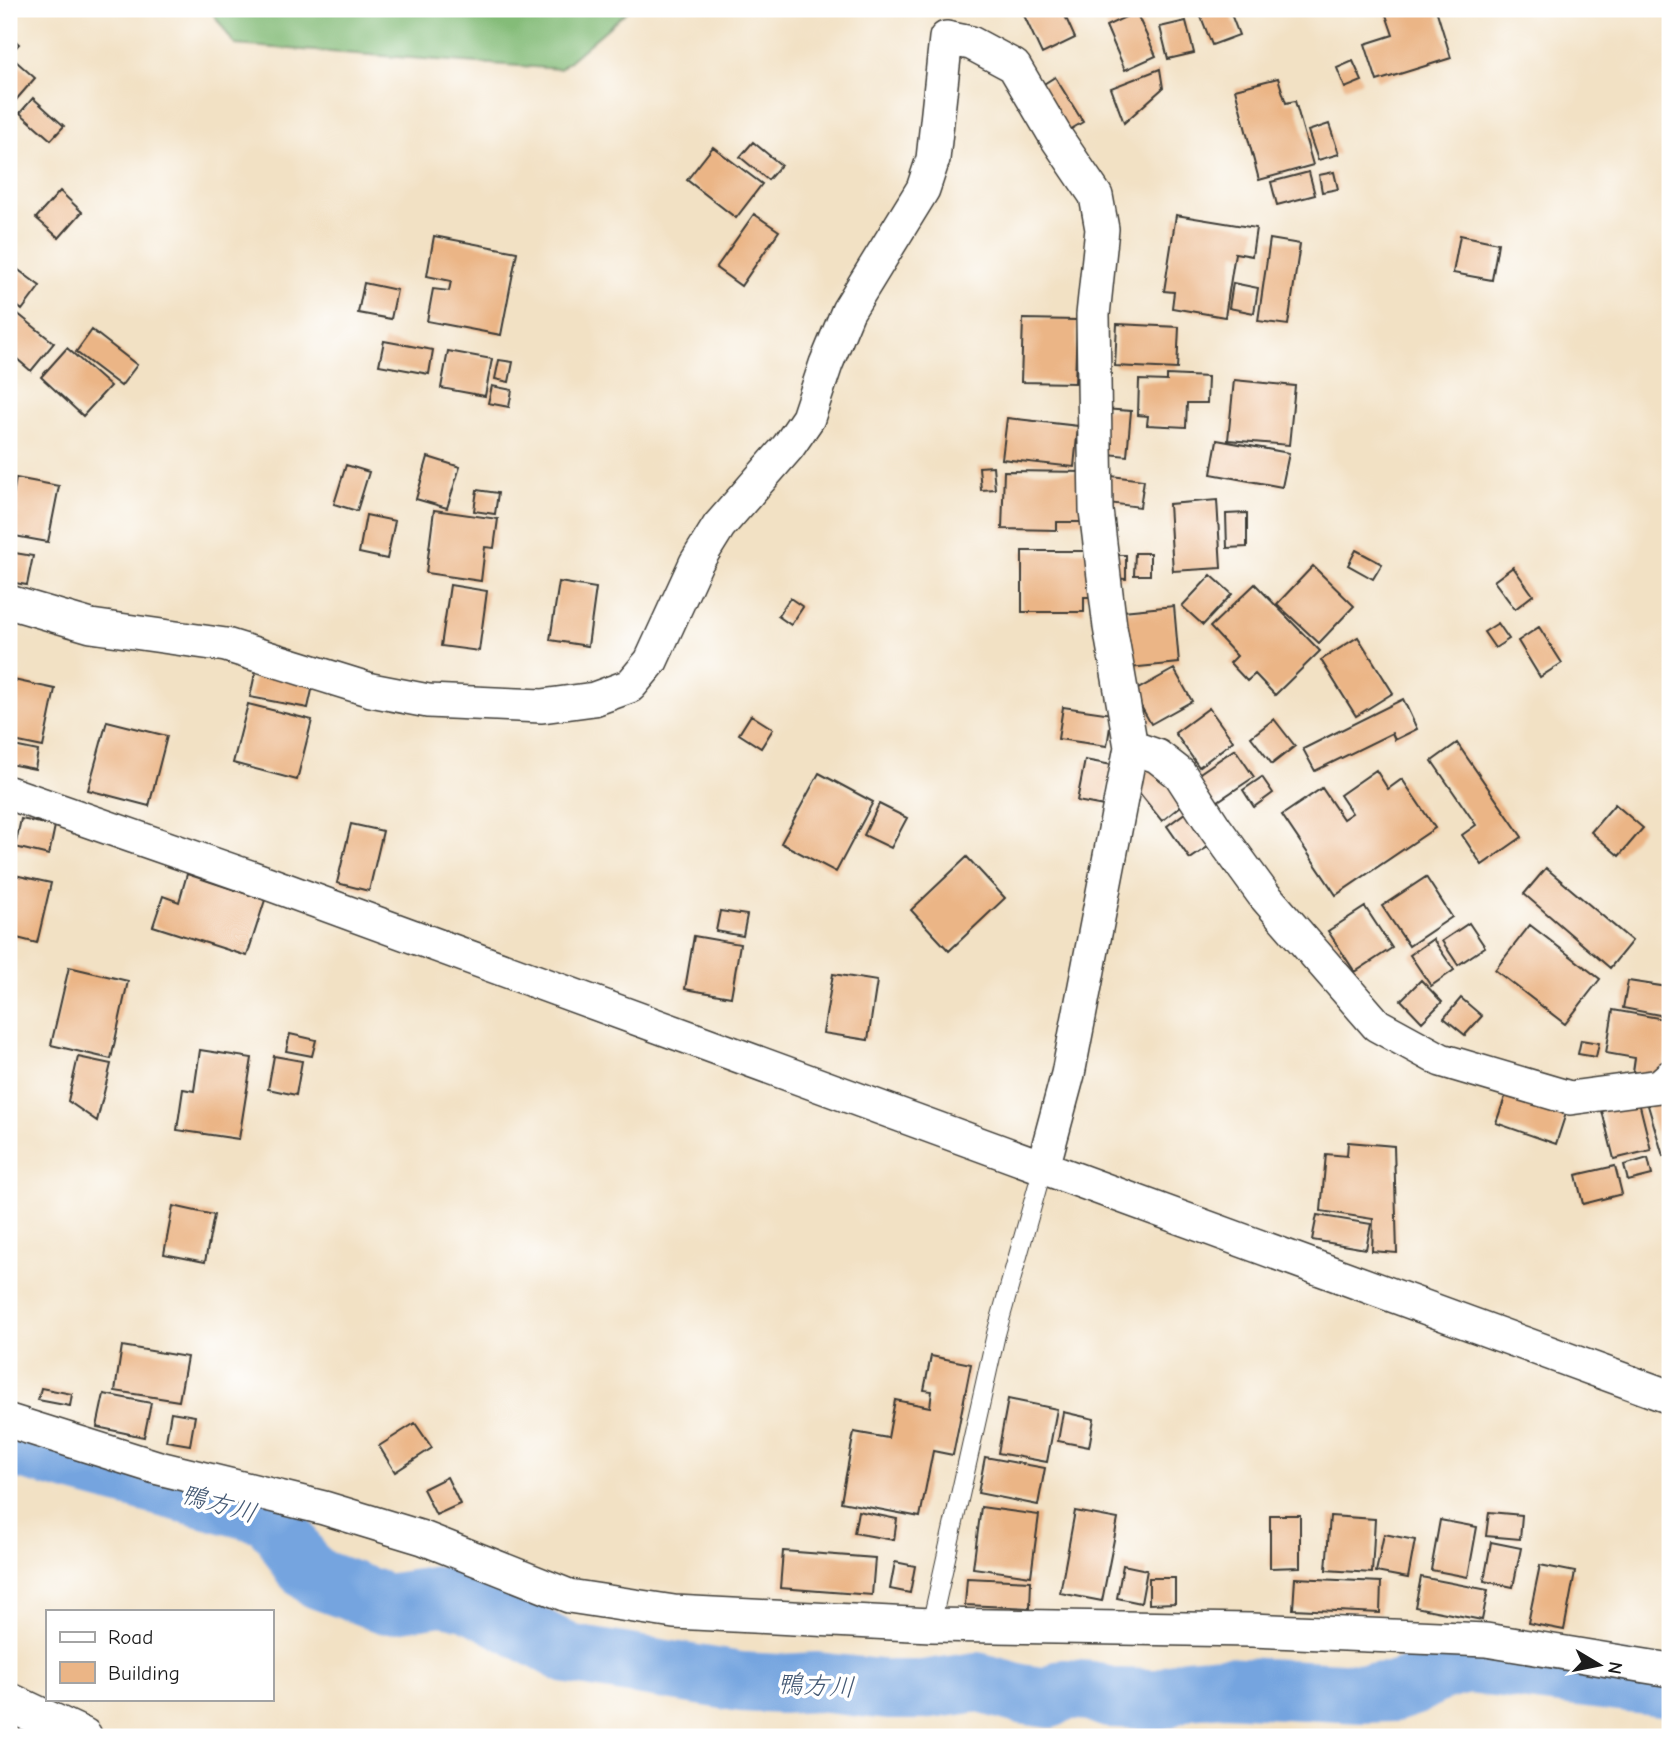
<svg xmlns="http://www.w3.org/2000/svg" width="1679" height="1746" viewBox="0 0 1679 1746" font-family="'Comic Neue','Klee One',sans-serif">
	<style>
		.forest { fill: #84bc78; stroke: #506c4a; stroke-width: 2 }
		.lines { fill: none; stroke-linecap: round; stroke-linejoin: round }
		.river { stroke: #75a4df; stroke-width: 60 }
		.building { fill: #ebb586 }
		.lane-casing { stroke: #3c3a35; stroke-width: 20 }
		.street-casing { stroke: #3c3a35; stroke-width: 36 }
		.primary-casing { stroke: #3c3a35; stroke-width: 41 }
		.lane { stroke: #fff; stroke-width: 18 }
		.street { stroke: #fff; stroke-width: 33 }
		.primary { stroke: #fff; stroke-width: 38 }
		.labels { text-anchor: middle; stroke-width: 7; stroke-linejoin: round; paint-order: stroke }
		.water-label { font-size: 26px; font-style: italic; fill: #445974; stroke: #fff }
	</style>
	<rect width="100%" height="100%" fill="#fff"/>
	<filter id="ink" filterUnits="userSpaceOnUse"><feTurbulence type="fractalNoise" baseFrequency=".0143" numOctaves="2"/><feDisplacementMap in="SourceGraphic" scale="14" xChannelSelector="R" yChannelSelector="G"/><feConvolveMatrix kernelMatrix="1 2 1 2 8 2 1 2 1" color-interpolation-filters="sRGB"/></filter>
	<filter id="wash" filterUnits="userSpaceOnUse"><feTurbulence type="fractalNoise" baseFrequency=".00686" numOctaves="4" result="noise"/><feDisplacementMap in="SourceGraphic" scale="28" xChannelSelector="R" yChannelSelector="G"/><feGaussianBlur stdDeviation="1.57" result="paint"/><feColorMatrix in="noise" values="0 0 0 0 0 0 0 0 0 0 0 0 0 0 0 0 0 1.4 0 .05"/><feComposite in="paint" operator="in"/></filter>
	<g filter="url(#wash)">
		<rect width="100%" height="100%" fill="#f2e1c4"/>
		<!-- forest -->
		<path class="forest" d="M210,9h420l-70,60 -325,-24z"/>
		<g class="lines">
			<!-- river -->
			<path class="river" d="M9,1446l259,69 16,19 18,31 16,14 69,25 53,-8 28,4 100,54 173,28 40,2 36,-2 72,8h34l54,-8 43,12 30,4 14,-9 27,2 18,7 44,1h9l25,-10 36,-3 139,7 32,-1 18,-6 25,-14 31,-8 202,24"/>
		</g>
		<g id="blocks">
			<!-- building -->
			<path class="building" d="M1021,9h41l13,29 -33,16z
				M1198,9h31l10,26 -27,10z
				M1384,9h52l15,49 -74,23 -12,-37 28,-9z
				M1136,12l20,44 -31,14 -19,-44z
				M1186,21l8,32 -26,6 -8,-32z
				M9,35l10,9 -10,11 26,23 -26,30z
				M1353,61l9,20 -17,7 -8,-20z
				M1160,69l3,19 -39,35 -13,-35z
				M1055,77l28,45 -17,10 -27,-45z
				M1278,78l8,25 9,-2 18,64 -54,15 -24,-91z
				M33,98l31,28 -13,14 -31,-27z
				M1329,124l10,30 -21,6 -10,-29z
				M753,142l28,23 -13,15 -28,-23z
				M713,147l49,37 -26,34 -49,-38z
				M1309,172l6,23 -38,10 -6,-23z
				M1334,172l4,17 -16,3 -3,-17z
				M60,191l22,21 -23,26 -23,-20z
				M754,214l25,17 -38,55 -25,-18z
				M1176,215l80,13 -4,28 -17,-3 -10,64 -53,-9 2,-16 -10,-1z
				M1460,235l38,8 -6,37 -39,-7z
				M434,236l83,16 -16,83 -74,-14 6,-32 16,2 2,-10 -24,-5z
				M1270,239l30,5 -12,81 -30,-4z
				M9,263l31,23 -18,24 -13,-11z
				M364,283l33,7 -6,29 -33,-6z
				M1233,283l25,5 -4,25 -25,-5z
				M12,309l42,34 -23,28 -22,-19v-39z
				M1023,319l54,1 -2,63 -54,-1z
				M1117,324l62,3 -2,42 -62,-3z
				M92,330l45,35 -16,21 -45,-34z
				M384,341l49,9 -4,24 -50,-9z
				M67,348l43,38 -27,30 -42,-39z
				M448,351l44,8 -7,37 -44,-8z
				M499,360l14,2 -4,20 -14,-3z
				M1167,375l41,2 -1,26h-20l-1,24 -39,-2 1,-9 -10,-1 1,-35 28,1z
				M1234,380l61,6 -6,59 -61,-5z
				M492,386l20,4 -3,17 -21,-4z
				M1103,409l28,2 -4,45 -28,-3z
				M1007,418l71,8 -4,41 -72,-8z
				M1217,440l72,13 -7,34 -71,-13z
				M428,457l32,10 -13,41 -31,-9z
				M346,465l23,7 -12,39 -23,-7z
				M993,466l2,23 -14,1 -2,-23z
				M1004,471l83,1 -1,50h-29v8l-55,-1z
				M1103,475l41,5 -4,27 -40,-5z
				M16,478l43,8 -11,56 -39,-7v-35l3,1z
				M477,490l21,3 -3,21 -21,-3z
				M1217,500l4,68 -48,3 -4,-67z
				M434,510l64,9 -4,29 -9,-1 -4,34 -55,-8z
				M1247,513v34l-20,1 -1,-34z
				M366,515l29,6 -8,38 -28,-6z
				M1356,550l26,14 -9,15 -25,-14z
				M1022,551h74v46h-12v15h-62z
				M9,552l24,4 -6,29 -18,-3z
				M1135,553h15v22h-16z
				M1109,555h17v24l-17,-1z
				M1313,566l41,40 -35,37 -42,-39z
				M1513,567l20,28 -18,14 -21,-28z
				M1211,575l21,19 -29,31 -21,-19z
				M559,582l37,6 -8,58 -38,-6z
				M1255,584l65,67 -45,44 -20,-21 -8,7 -17,-18 7,-7 -27,-29z
				M450,585l37,6 -8,60 -38,-5z
				M790,598l13,9 -12,18 -13,-9z
				M1174,606l5,57 -50,5 -6,-57z
				M1498,623l11,16 -14,9 -11,-16z
				M1539,627l23,36 -22,14 -22,-36z
				M1358,637l35,56 -37,23 -35,-56z
				M256,669l58,12 -6,27 -58,-11z
				M1174,669l18,32 -41,23 -18,-32z
				M9,679l46,10 -12,58 -34,-7z
				M1403,699l14,30 -22,11 -3,-7 -77,38 -12,-22z
				M248,704l64,16 -15,60 -64,-17z
				M1063,707l49,7 -5,32 -49,-7z
				M1209,708l24,33 -34,26 -24,-34z
				M751,715l22,14 -12,19 -22,-14z
				M1274,719l21,27 -23,18 -21,-27z
				M107,721l60,15 -18,70 -61,-16z
				M1457,743l65,94 -40,28 -20,-30 14,-10 -44,-64z
				M9,745l29,6 -3,18 -26,-5z
				M1235,749l19,28 -42,28 -18,-28z
				M1085,760l27,5 -8,41 -27,-5z
				M1155,760l32,41 -25,20 -32,-40z
				M1376,770l12,19 14,-10 33,49 -99,67 -54,-80 40,-27 21,31 9,-6 -12,-18z
				M819,773l54,29 -37,70 -55,-29z
				M1262,777l11,16 -19,14 -11,-17z
				M879,804l28,14 -16,30 -27,-13z
				M1615,804l28,24 -24,28 -28,-24z
				M1189,810l23,34 -22,15 -23,-33z
				M21,819l34,7 -6,29 -34,-8z
				M351,824l32,7 -14,60 -32,-8z
				M967,857l38,41 -56,53 -38,-41z
				M1546,868l86,73 -22,27 -86,-74z
				M10,874l41,9 -14,60 -28,-7z
				M187,874l78,26 -18,56 -94,-30 10,-30 16,6z
				M1426,877l26,40 -43,29 -27,-40z
				M1365,907l27,41 -37,24 -27,-41z
				M720,911l27,4 -4,21 -27,-5z
				M1469,923l16,24 -27,18 -16,-24z
				M1530,925l70,54 -35,45 -70,-54z
				M694,936l46,8 -9,53 -46,-8z
				M1433,939l21,31 -23,16 -21,-31z
				M69,967l59,14 -17,78 -60,-14z
				M833,974l44,7 -9,59 -45,-7z
				M1421,980l21,22 -20,20 -21,-22z
				M1669,980l1,37 -47,-9 5,-27 40,6z
				M1461,998l21,18 -17,19 -21,-17z
				M1613,1010l57,10v28l-3,-1 -5,31 -29,-6 2,-14 -29,-5z
				M290,1034l26,6 -4,16 -26,-5z
				M1581,1040l18,3 -3,14 -18,-3z
				M200,1050l52,8 -13,81 -62,-9 6,-41 11,2z
				M274,1056l28,5 -6,34 -28,-6z
				M78,1057l33,7 -14,57 -29,-20z
				M1509,1086l59,21 -12,37 -60,-21z
				M1670,1095v59l-7,2 -16,-54z
				M1639,1102l12,48 -37,9 -12,-48z
				M1348,1142l46,4 3,107 -25,-2 1,-32 -52,-8 5,-57 21,2z
				M1648,1158l4,17 -24,6 -4,-16z
				M1615,1166l7,28 -39,10 -7,-29z
				M173,1206l41,9 -9,47 -41,-8z
				M1317,1215l54,9 -5,25 -54,-9z
				M122,1346l65,11 -8,44 -64,-10z
				M931,1356l40,8 -18,91 -20,-4 -13,66 -79,-15 13,-70 34,6 7,-38 35,7 2,-16 -8,-1z
				M41,1388l31,6 -2,12 -32,-6z
				M104,1394l47,9 -7,34 -47,-10z
				M1008,1399l49,10 -10,53 -49,-9z
				M171,1412l24,4 -5,29 -24,-4z
				M1063,1412l31,7 -5,28 -31,-6z
				M415,1423l17,25 -37,24 -16,-26z
				M985,1457l60,11 -7,37 -60,-12z
				M447,1477l13,27 -24,11 -13,-26z
				M981,1507l58,8 -8,61 -58,-8z
				M858,1511l39,8 -3,21 -40,-7z
				M1075,1511l43,8 -16,82 -42,-8z
				M1489,1512l33,3 -2,24 -34,-3z
				M1270,1515h30v52l-30,1z
				M1330,1516l45,3 -3,54 -46,-3z
				M1440,1520l37,7 -9,50 -37,-7z
				M1384,1534l31,6 -7,38 -32,-6z
				M1491,1542l30,6 -8,39 -29,-6z
				M783,1551l92,7 -3,37 -92,-7z
				M895,1562l20,4 -5,27 -20,-4z
				M1123,1565l24,5 -6,33 -24,-5z
				M1540,1565l35,7 -11,58 -36,-7z
				M1421,1577l67,13 -6,30 -67,-13z
				M967,1578l64,3 -1,27 -65,-3z
				M1149,1578h26v25l-26,1z
				M1295,1578l86,4 -1,31 -87,-4z"/>
		</g>
	</g>
	<g filter="url(#ink)">
		<use href="#blocks" fill-opacity="0" stroke="#3c3a35" stroke-width="2"/>
		<g class="lines">
			<defs>
				<path id="lane" d="M931,1625l65,-291 47,-167"/>
				<path id="street" d="M9,602l82,24 135,19 145,45 57,11 114,5 52,-7 36,-13 21,-25 45,-98 23,-37 69,-79 20,-29 18,-54 22,-53 75,-122 10,-30 13,-121 25,5 43,23 42,71 40,59 6,33 -9,86 3,195 14,117 21,120 -63,327 -25,93
					M1131,747l26,9 23,18 35,54 48,66 114,131 64,35 129,38 90,-12 10,-9
					M9,793l258,90 1403,514
					M9,1421l150,47 165,40 99,30 146,58 105,16 257,13 321,5 234,10 184,30"/>
				<path id="primary" d="M9,1702l74,35"/>
			</defs>
			<!-- lane casing -->
			<use href="#lane" class="lane-casing"/>
			<!-- street casing -->
			<use href="#street" class="street-casing"/>
			<!-- primary casing -->
			<use href="#primary" class="primary-casing"/>
			<!-- lane -->
			<use href="#lane" class="lane"/>
			<!-- street -->
			<use href="#street" class="street"/>
			<!-- primary -->
			<use href="#primary" class="primary"/>
		</g>
	</g>
	<g class="labels">
		<!-- water labels -->
		<g class="water-label">
			<text transform="translate(219 1503) rotate(16)" y="9">鴨方川</text>
			<text transform="translate(816 1685) rotate(3)" y="9">鴨方川</text>
		</g>
	</g>
	<!-- margin -->
	<rect width="1679" height="1746" fill="none" stroke="#fff" stroke-width="35"/>
	<!-- legend -->
	<rect x="46" y="1610" width="228" height="91" fill="#ffffff" stroke="#a4a4a4" stroke-width="2"/>
	<rect x="60" y="1632" width="35" height="10" fill="#ffffff" stroke="#a4a4a4" stroke-width="2"/>
	<text x="108" y="1644" font-size="21" fill="#1c1c1c">Road</text>
	<rect x="60" y="1662" width="35" height="21" fill="#ebb586" stroke="#a4a4a4" stroke-width="2"/>
	<text x="108" y="1680" font-size="21" fill="#1c1c1c">Building</text>
	<!-- north arrow -->
	<g transform="translate(1599 1665) rotate(100)" stroke="#ffffff" stroke-width="5" paint-order="stroke">
	<path d="M0-5L12 26L0 18L-12 26Z" fill="#1c1c1c"/>
	<text y="-10" font-size="19" font-weight="bold" text-anchor="middle" fill="#1c1c1c">N</text>
	</g>
</svg>
